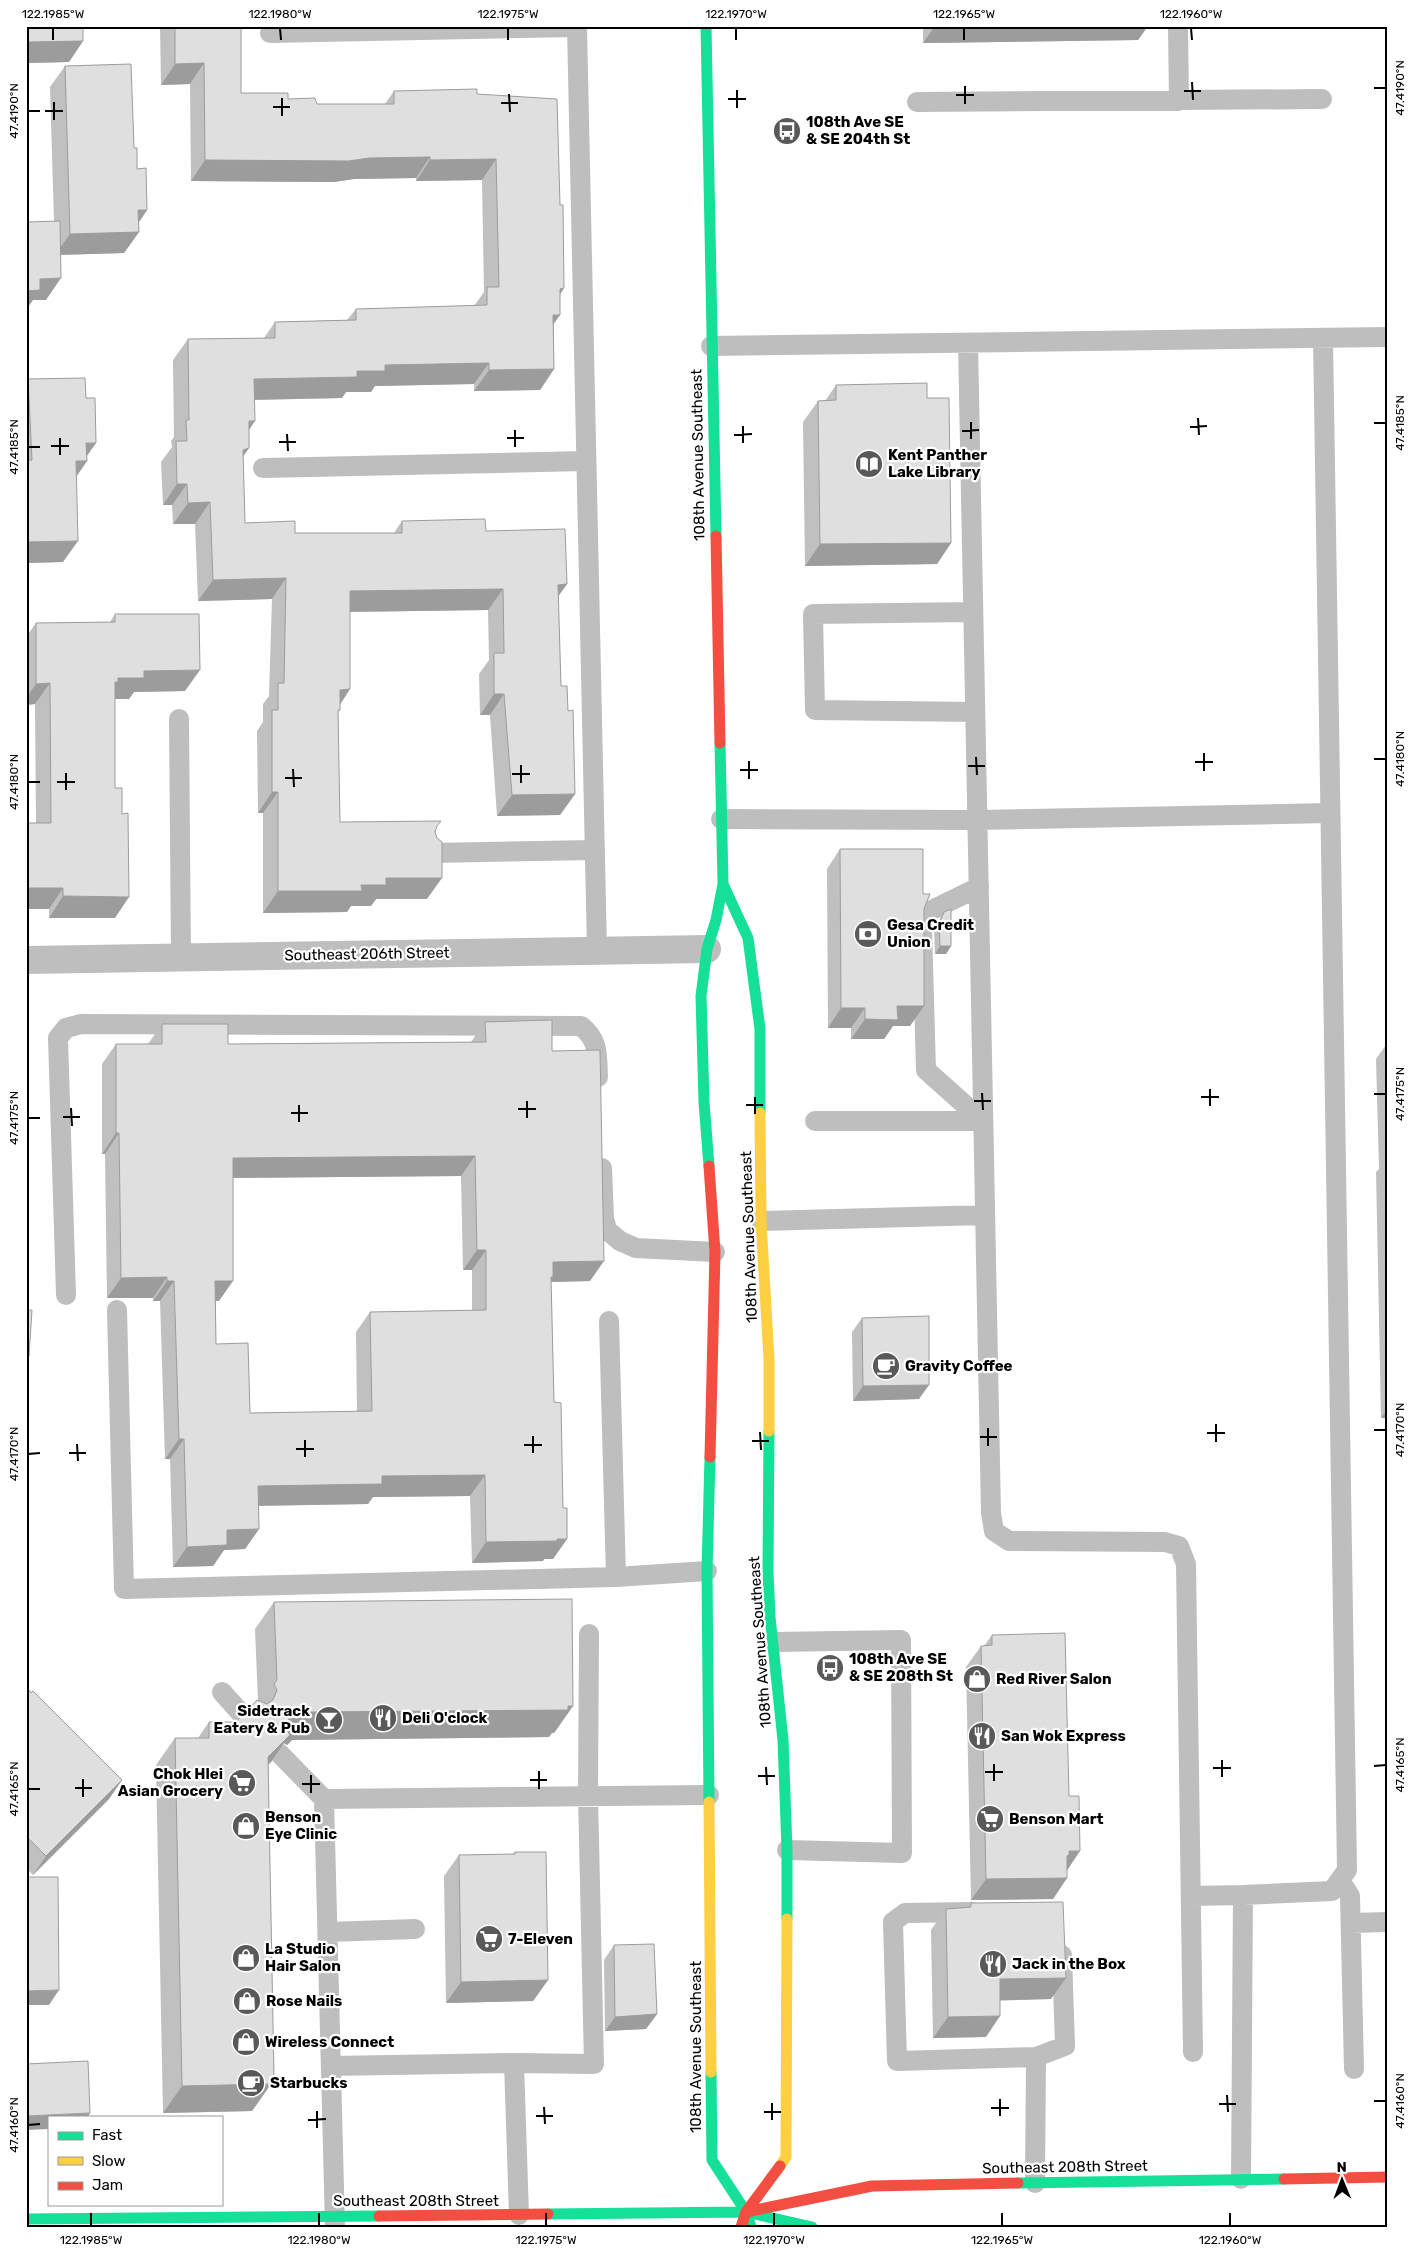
<svg xmlns="http://www.w3.org/2000/svg" width="1414" height="2253" viewBox="0 0 1414 2253" font-family="Rubik,sans-serif">
	<style>
		.lines { fill: none; stroke-linecap: round; stroke-linejoin: round }
		.lane { stroke: #bebebe; stroke-width: 20 }
		.street { stroke: #bebebe; stroke-width: 28 }
		.fast { stroke: #16e098; stroke-width: 11 }
		.slow { stroke: #ffcf43; stroke-width: 11 }
		.jam { stroke: #f24e42; stroke-width: 11 }
		.wall { fill: #c0c0c0; fill-rule: evenodd }
		.shaded-wall { fill: #9c9c9c }
		.building { fill: #dfdfdf; stroke: #9c9c9c; fill-rule: evenodd }
		.ticks { fill: none; stroke: #000; stroke-width: 2 }
		.labels { text-anchor: middle; stroke-width: 4.5; stroke-linejoin: round; paint-order: stroke }
		.poi-label { font-size: 15px; font-weight: bold; fill: #000; stroke: #fff; text-anchor: start }
		.street-label { font-size: 15px; fill: #000; stroke: #fff }
		.neatline { fill: none; stroke: #000; stroke-width: 2 }
		.ticks-label { font-size: 12px; text-anchor: middle; fill: #000 }
	</style>
	<rect width="100%" height="100%" fill="#fff"/>
	<g class="lines">
		<!-- lane -->
		<path class="lane" d="M1178,26l1,75
			M270,33l307,-6 20,923
			M917,102l405,-3
			M968,343l23,1170 3,18 15,10 156,1 14,4 7,18 7,488
			M711,346l677,-9
			M263,468l323,-7
			M973,612l-160,2 2,96 160,2
			M179,719l2,239
			M721,819l256,1 353,-7
			M432,853l162,-3
			M979,887l-49,24 -8,18 4,141 57,51
			M815,1121h168
			M602,1168l2,50 3,12 13,11 16,7 79,4
			M761,1221l224,-6
			M66,1295l-8,-257 8,-10 15,-4 500,2c18,14 16,29 17,51
			M117,1310l7,279 492,-12 91,-6
			M609,1321l7,256
			M774,1642l127,-2 1,213 -115,-3
			M222,1692l24,27
			M279,1753l45,46
			M1340,1880l10,16 4,173
			M1191,1896l52,-1 89,-4 15,-21 -24,-1532
			M971,1912l-66,1 -12,9 4,139 139,-4 -1,126
			M1351,1923l37,-1
			M328,1932l87,-3
			M1036,2057l29,-11 -3,-91
			M514,2063l5,152
			M331,2066l183,-3 80,1 -6,-269 1,-161
			M1241,2179l2,-284
			M335,2227l-11,-428 385,-4"/>
		<!-- street -->
		<path class="street" d="M26,960l681,-11"/>
		<!-- fast -->
		<path class="fast" d="M706,26l10,510
			M723,884l25,54 12,91v84
			M709,1166l-5,-64 -3,-106 6,-47 9,-29 7,-36 -3,-141
			M769,1431l-1,141 2,45 13,123 4,110v69
			M709,1802l-2,-231 3,-114
			M711,2072l1,88 34,52 5,15
			M1018,2183l266,-4
			M548,2214l198,-2
			M755,2214l57,13
			M26,2219l353,-3"/>
		<!-- slow -->
		<path class="slow" d="M760,1113l1,108 8,138v72
			M709,1802l2,270
			M780,2166l6,-9 1,-238"/>
		<!-- jam -->
		<path class="jam" d="M716,536l4,207
			M709,1166l6,86 -5,205
			M1284,2179l104,-2
			M746,2212l126,-26 146,-3
			M379,2216l169,-2
			M741,2227l5,-15 34,-46"/>
	</g>
	<!-- wall -->
	<path class="wall" d="M26,26h57v15l-14,21 -43,1z
		M160,26h81v67l47,6 29,5h68l9,-13 83,3 83,111 4,83 -4,7 -6,29v45l-14,21 -66,1v-7l-99,2 -4,6h-25l-4,6 -87,2 -6,30v18l-6,8 2,67 50,10h99l8,-12 84,10 81,53 -9,12 3,90 7,25 7,83 -15,21 -63,1 -7,-101h-10l-1,-41 10,-14 -1,-50 -138,2 -10,92v6l-2,2 2,110 96,8 -9,69h-51l-5,7h-20l-4,6 -84,1v-100h-5l-1,-82 6,-9v-18l6,-8 3,-97 -74,2 -3,-77h-22l-1,-19h-9l-2,-43 11,-15 -1,-6 3,-4 -1,-77 15,-21 76,-1 11,-16 72,-2 9,-11 118,-3 10,-14 -2,-112 -66,1v-3l-62,1 -20,3 -143,-1 -1,-97 -29,1z
		M923,26h225l-10,14 -215,3z
		M65,66l69,82 3,21 10,41 -8,12v10l-15,21 -64,2 -14,45h-13l21,-79 -4,-134z
		M28,379l68,64 -9,13v5l-10,15 -14,86 -37,1v-181z
		M836,385l91,13 24,145 -14,21 -132,2 -2,-144 15,-21h7z
		M115,614l70,77 -51,1 -5,7h-14v219h-66v-9l-13,-86 -1,-119 -9,1v-68l10,-14 74,-1z
		M840,849l83,45 1,15 -14,117h-17l-9,13h-33v-11h-23l-1,-159z
		M944,912l7,34 -5,8h-11l-1,-23 5,-11z
		M485,1022l67,29 38,230 -39,1 3,120 9,106 4,31 -14,20h-9l-1,2 -71,2 -2,-67 -97,1 -5,7 -110,2 1,23 -14,20 -21,1 -11,16 -40,1 -3,-108h-5l-5,-158h-7v-3h-46l-2,-144h-3v-90l14,-20h32l14,-20 66,20 243,-2zM461,1176l2,94h9v40l-102,2 -14,20 1,80 -107,1 -34,-69v-43h3l14,-123z
		M1388,1042v376h-7l-5,-246 3,-3 -3,-110z
		M862,1318l57,81 -66,2 -1,-69z
		M274,1602l299,104 -19,27h-2l-3,4 -257,3 -5,5 -3,-2 -16,21 6,313 -3,4v3l-19,27 -89,2 -7,-348 19,-27h23l11,-16h27l22,-21 -3,-72z
		M992,1635l75,235v8l-14,21 -82,1 -5,-233 15,-21h3z
		M26,1687l96,93 -13,19 -76,76 -7,-7z
		M515,1852l33,128 -15,21 -87,2 -2,-127 15,-21 54,-1z
		M971,1903l80,96 -51,1 -14,37 -53,1 -2,-108 15,-21 22,-2z
		M614,1945l43,69 -11,15 -41,2 -1,-71z"/>
	<!-- shaded-wall -->
	<path class="shaded-wall" d="M935,26h213l-10,14 -215,3z
		M83,41l-14,21 -43,1v-19l2,-2z
		M204,63l-14,21 -29,1 14,-21z
		M430,157l-14,21 -62,1 -20,3 -143,-1 14,-21z
		M496,159l-14,21 -66,1 14,-21z
		M138,210h9l-14,21z
		M139,232l-15,21 -69,2 15,-21z
		M61,278l-15,22h-13l-7,10v-19l14,-12z
		M564,288l-15,22 11,-21z
		M553,315h7l-15,21z
		M489,363l-15,21 -99,2 -4,6h-25l-4,6 -103,2 15,-21 131,-14z
		M554,369l-14,21 -66,1 15,-21z
		M249,421h6l-14,21z
		M86,443h10l-13,18h4l-15,21h-11z
		M249,448l-15,21 9,-19z
		M177,484h10l-15,21h-9z
		M210,502l-15,22h-22l15,-21z
		M78,541l-15,21 -37,1v-21z
		M951,543l-14,21 -132,2 15,-22z
		M286,578l-14,21 -74,2 15,-21z
		M567,584l-15,21 6,-20z
		M503,589l-15,21 -153,2 15,-21z
		M200,670l-15,21 -51,1 -5,7h-23l-6,4 18,-25 26,-7z
		M50,683l-15,21 -9,1v-7l10,-14z
		M350,689l-14,22 4,-21z
		M494,694h10l-14,21h-10z
		M272,792h6l-15,21h-5z
		M575,794l-15,21 -63,1 15,-21z
		M386,878h56l-15,21h-51l-5,7h-20l-4,6 -84,1 15,-22 83,-6z
		M26,888h37l-14,21h-23z
		M63,896l66,1 -14,21h-66z
		M940,946h11l-5,8h-11z
		M897,1006h27l-14,20h-17l-9,13h-33l14,-20z
		M841,1008h24l-14,20h-23z
		M116,1133h3l-14,21h-3z
		M475,1156l-14,20 -242,2 14,-20z
		M477,1250h9l-14,20h-9z
		M604,1261l-14,20 -40,1 3,-20z
		M167,1277l-14,21h-46l14,-20z
		M167,1281h7l-14,20h-7z
		M215,1281h18l-14,20h-18z
		M929,1385l-10,14 -66,2 10,-15z
		M1388,1409v9h-7z
		M179,1439h5l-14,20h-5z
		M485,1475l-15,21 -97,1 -5,7 -125,2 15,-20 124,-10z
		M259,1529l-14,20 -21,1 -11,16 -40,1 14,-20 40,-17z
		M567,1539l-14,20h-9l-1,2 -71,2 14,-21z
		M573,1706l-19,27h-2l-3,4 -257,3 -5,5 -3,-2 -13,19 -22,22 40,-66 7,-4 15,-2z
		M122,1780l-13,19 -76,76 13,-19z
		M1069,1851h11l-14,21h-8z
		M1067,1878l-14,21 -82,1 15,-21z
		M1066,1978l-15,21 -66,2 15,-22z
		M548,1980l-15,21 -87,2 15,-21z
		M59,1990l-10,15h-23v-14z
		M657,2014l-11,15 -41,2 10,-14z
		M1000,2016l-14,21 -53,1 15,-21z
		M274,2077l-5,7h2l-19,27 -89,2 19,-27z
		M90,2113l-2,4h-39v12l-23,1v-14z"/>
	<!-- building -->
	<path class="building" d="M28,26h55v15l-55,1z
		M175,26h66v67h47v6l27,-1 2,6h77v-13l83,-2v5l80,5 3,106h3l1,83 -4,1v26h-7l1,54 -65,1v-7l-104,2v6h-28v6l-103,2 1,42h-6v27l-6,2 2,73 50,-2v12h107v-12l83,-2 1,12 79,-2 2,55 -9,1 3,101h6l1,25 5,-1 2,84 -63,1 -8,-101h-10v-41h10l-1,-64 -153,2v98l-10,1v20h-2l2,112 101,-1 -4,5 -2,6 2,6 5,4v36h-56v7h-25l1,6h-84v-99h-6v-82h6v-27h6l2,-105 -73,2 -3,-78 -22,1 -1,-19h-10l-1,-43h11l-1,-21h3l-1,-81 87,-1v-16l81,-2v-11l131,-4v-18h12l-3,-128 -66,1v-3l-61,1 -20,3 -144,-1 -1,-97 -29,1z
		M131,64l3,84h3v21l9,-1 1,42h-9l1,22 -69,2 -5,-168z
		M60,221l1,57 -21,1v11l-14,1v-69z
		M85,378l1,20h9l1,45h-10l1,18h-11l2,80 -52,1v-82h6l-4,-81z
		M927,383v15h22l2,145 -131,1 -2,-143 18,-1v-15z
		M115,614h84l1,56 -56,1v7h-26v4h-3v106h7v26l6,-1 1,84 -66,-1v-8h-37v-65h25l-1,-140 -14,1v-61l79,-1z
		M840,849h83v45h7l-6,15v97h-27l1,14 -33,-1v-11h-24z
		M951,909v37h-11l-1,-22 5,-12z
		M552,1020v31l48,-1 4,211 -51,1v15h-2l3,125 7,1 2,105h4v31h-10v2l-71,1 -1,-67 -103,1v8l-124,2 1,43 -32,1v15l-40,2 -3,-108h-5l-5,-158h-7v-4l-46,1 -2,-145h-3v-89h46v-20h66v20l258,-2 -1,-20zM475,1156l2,94h9v60l-116,2 2,99 -122,2 -2,-70 -32,1 -1,-63h18v-123z
		M26,1310h6l-3,46h-3z
		M929,1316v69l-66,1 -1,-68z
		M572,1599l1,107h-5v4l-257,2 -5,5 -10,-3 -7,4 -3,10 4,7 -22,22 6,320h-3v7l-89,2 -7,-348h34v-16h27l21,-22 10,4 6,-4 4,-10 -3,-6 3,-4 -3,-78z
		M1065,1633l4,163h10l1,55h-11v4l-2,1v22l-81,1 -5,-233 11,-1v-10z
		M26,1687l5,6 2,-2 89,89 -76,76 -20,-20z
		M515,1852h31l2,128 -87,2 -2,-127 56,-1z
		M26,1877h32l1,113 -33,1z
		M1063,1902l3,76 -66,1v37l-52,1 -2,-108 25,-2v-4z
		M654,1944l3,70 -42,3 -1,-72z
		M88,2061l2,52 -64,3v-52z"/>
	<!-- ticks -->
	<path class="ticks" d="M53,28v12M280,28l1,12M508,28v12M736,28v12M964,28v12M1191,28l1,12M1192,82l1,18M965,86v18M1374,88h12M737,90v18M1184,91h17M509,94l1,18M956,95h18M282,98v18M728,99h18M54,102v18M501,103h17M273,107h17M28,111h12M45,111h18M1198,418l1,17M971,422v17M1374,423h12M743,426v17M1190,427l17,-1M515,430v17M962,431l17,-1M287,434l1,17M734,435l18,-1M60,438v17M507,438h17M279,442h17M51,446h18M28,447h12M1204,753v18M976,757l1,18M1374,759h12M749,761v18M1195,762h18M521,765v18M968,766h17M293,769l1,18M740,770h18M66,773v17M512,774h18M285,778h17M28,782h12M57,782h18M1210,1089v17M982,1093l1,17M1374,1094h12M755,1097v17M1201,1097h18M527,1101v17M974,1101h17M299,1105v17M746,1105h17M71,1108l1,18M518,1109h18M291,1113h17M63,1117h17M28,1118h12M1216,1424v18M988,1428v18M1374,1430h12M760,1432l1,18M1207,1433h18M533,1436v17M980,1437h17M305,1440v17M752,1441h17M77,1444l1,17M524,1445h18M296,1449h18M69,1453h17M28,1454l12,-1M1222,1760v17M994,1764v17M1374,1766l12,-1M766,1767l1,18M1213,1768h18M539,1771v18M985,1772h18M311,1775v18M758,1776h17M83,1779v18M530,1780h17M302,1784h18M75,1788h17M28,1789h12M1227,2095l1,17M1000,2099v17M1374,2101h12M772,2103v17M1219,2104h17M544,2107l1,17M991,2108h18M317,2111v17M764,2112h17M536,2116h17M308,2120l18,-1M28,2125l12,-1M91,2213v13M319,2213v13M546,2213v13M774,2213v13M1002,2213v13M1230,2213v13"/>
	<!-- icons -->
	<defs>
		<symbol id="bus-disc" viewBox="-11 -11 22 22"><circle r="9.5" fill="#595959" stroke="#fff"/><path d="M-5-6H5V4H4V6H2V4H-2V6H-4V4H-5ZM-3.5-4V0h7V-4ZM-3.5 1.2v1.5H-2V1.2ZM2 1.2v1.5H3.5V1.2Z" fill="#fff"/></symbol>
		<symbol id="library-disc" viewBox="-11 -11 22 22"><circle r="9.5" fill="#595959" stroke="#fff"/><path d="M-6-4Q-3-5.5-.7-3.5V5Q-3 3-6 4ZM6-4Q3-5.5 .7-3.5V5Q3 3 6 4Z" fill="#fff"/></symbol>
		<symbol id="bank-disc" viewBox="-11 -11 22 22"><circle r="9.5" fill="#595959" stroke="#fff"/><path d="M-6-4H6V4H-6ZM0-2.3a2.3 2.3 0 1 0 0 4.6a2.3 2.3 0 1 0 0-4.6Z" fill="#fff"/></symbol>
		<symbol id="cafe-disc" viewBox="-11 -11 22 22"><circle r="9.5" fill="#595959" stroke="#fff"/><path d="M-5.5-4.5H6V0H3Q3 3.5 0 3.5H-2.5Q-5.5 3.5-5.5 0ZM3-3.2v2h1.7v-2ZM-6 4.5H4V6H-6Z" fill="#fff"/></symbol>
		<symbol id="shop-disc" viewBox="-11 -11 22 22"><circle r="9.5" fill="#595959" stroke="#fff"/><path d="M-5-2.5h2.3a2.7 3.5 0 0 1 5.4 0H5L5.5 6h-11ZM-1.5-2.5h3a1.5 2.3 0 0 0-3 0Z" fill="#fff"/></symbol>
		<symbol id="restaurant-disc" viewBox="-11 -11 22 22"><circle r="9.5" fill="#595959" stroke="#fff"/><path d="M-5-6h1v4h1v-4h1v4h1v-4h1v5L-1.5 .5V6h-2V.5L-5-1ZM5-6V6H3V1.5H1.5Q1.5-4 5-6Z" fill="#fff"/></symbol>
		<symbol id="bar-disc" viewBox="-11 -11 22 22"><circle r="9.5" fill="#595959" stroke="#fff"/><path d="M-6-5H6L.8 .8V4.5H3.5V6h-7V4.5H-.8V.8Z" fill="#fff"/></symbol>
		<symbol id="supermarket-disc" viewBox="-11 -11 22 22"><circle r="9.5" fill="#595959" stroke="#fff"/><path d="M-6-5.5h2.5l.6 2H6L4.5 2H-2.5L-4.4-4H-6ZM-1.5 3.2a1.3 1.3 0 1 0 .1 0ZM3 3.2a1.3 1.3 0 1 0 .1 0Z" fill="#fff"/></symbol>
	</defs>
	<g fill-rule="evenodd">
		<use href="#bus-disc" x="771" y="115" width="32" height="32"/>
		<use href="#library-disc" x="853" y="448" width="32" height="32"/>
		<use href="#bank-disc" x="852" y="918" width="32" height="32"/>
		<use href="#cafe-disc" x="870" y="1350" width="32" height="32"/>
		<use href="#bus-disc" x="814" y="1652" width="32" height="32"/>
		<use href="#shop-disc" x="961" y="1663" width="32" height="32"/>
		<use href="#restaurant-disc" x="367" y="1702" width="32" height="32"/>
		<use href="#bar-disc" x="313" y="1704" width="32" height="32"/>
		<use href="#restaurant-disc" x="966" y="1720" width="32" height="32"/>
		<use href="#supermarket-disc" x="226" y="1767" width="32" height="32"/>
		<use href="#supermarket-disc" x="974" y="1803" width="32" height="32"/>
		<use href="#shop-disc" x="230" y="1810" width="32" height="32"/>
		<use href="#supermarket-disc" x="473" y="1923" width="32" height="32"/>
		<use href="#shop-disc" x="230" y="1942" width="32" height="32"/>
		<use href="#restaurant-disc" x="977" y="1948" width="32" height="32"/>
		<use href="#shop-disc" x="231" y="1985" width="32" height="32"/>
		<use href="#shop-disc" x="230" y="2026" width="32" height="32"/>
		<use href="#cafe-disc" x="235" y="2067" width="32" height="32"/>
	</g>
	<g class="labels">
		<!-- poi labels -->
		<g class="poi-label">
			<text x="806" y="127">108th Ave SE<tspan x="806" dy="17">&amp; SE 204th St</tspan></text>
			<text x="888" y="460">Kent Panther<tspan x="888" dy="17">Lake Library</tspan></text>
			<text x="887" y="930">Gesa Credit<tspan x="887" dy="17">Union</tspan></text>
			<text x="905" y="1371">Gravity Coffee</text>
			<text x="849" y="1664">108th Ave SE<tspan x="849" dy="17">&amp; SE 208th St</tspan></text>
			<text x="996" y="1684">Red River Salon</text>
			<text x="310" y="1716" text-anchor="end">Sidetrack<tspan x="310" dy="17">Eatery &amp; Pub</tspan></text>
			<text x="402" y="1723">Deli O'clock</text>
			<text x="1001" y="1741">San Wok Express</text>
			<text x="223" y="1779" text-anchor="end">Chok Hlei<tspan x="223" dy="17">Asian Grocery</tspan></text>
			<text x="265" y="1822">Benson<tspan x="265" dy="17">Eye Clinic</tspan></text>
			<text x="1009" y="1824">Benson Mart</text>
			<text x="508" y="1944">7-Eleven</text>
			<text x="265" y="1954">La Studio<tspan x="265" dy="17">Hair Salon</tspan></text>
			<text x="1012" y="1969">Jack in the Box</text>
			<text x="266" y="2006">Rose Nails</text>
			<text x="265" y="2047">Wireless Connect</text>
			<text x="270" y="2088">Starbucks</text>
		</g>
		<!-- street labels -->
		<g class="street-label">
			<text transform="translate(698 455) rotate(-91)" y="5">108th Avenue Southeast</text>
			<text transform="translate(367 954) rotate(-1)" y="5">Southeast 206th Street</text>
			<text transform="translate(749 1237) rotate(-92)" y="5">108th Avenue Southeast</text>
			<text transform="translate(760 1642) rotate(-94)" y="5">108th Avenue Southeast</text>
			<text transform="translate(696 2047) rotate(-90)" y="5">108th Avenue Southeast</text>
			<text transform="translate(1065 2167) rotate(-1)" y="5">Southeast 208th Street</text>
			<text x="416" y="2206">Southeast 208th Street</text>
		</g>
	</g>
	<!-- border -->
	<rect width="1414" height="2253" fill="none" stroke="#ffffff" stroke-width="55"/>
	<!-- legend -->
	<rect x="48" y="2116" width="175" height="90" fill="#ffffff" stroke="#999999"/>
	<rect x="58" y="2132" width="25" height="8" fill="#16e098" stroke="#999999"/>
	<text x="92" y="2140" font-size="15" fill="#000000">Fast</text>
	<rect x="58" y="2157" width="25" height="8" fill="#ffcf43" stroke="#999999"/>
	<text x="92" y="2166" font-size="15" fill="#000000">Slow</text>
	<rect x="58" y="2182" width="25" height="8" fill="#f24e42" stroke="#999999"/>
	<text x="92" y="2190" font-size="15" fill="#000000">Jam</text>
	<!-- north arrow -->
	<g transform="translate(1342 2180) rotate(359)" stroke="#ffffff" stroke-width="4" paint-order="stroke">
	<path d="M0-4L9 19L0 12L-9 19Z" fill="#000000"/>
	<text y="-8" font-size="14" font-weight="bold" text-anchor="middle" fill="#000000">N</text>
	</g>
	<rect x="28" y="28" width="1358" height="2198" class="neatline"/>
	<g class="ticks-label">
		<text x="53" y="18">122.1985°W</text>
		<text x="280" y="18">122.1980°W</text>
		<text x="508" y="18">122.1975°W</text>
		<text x="736" y="18">122.1970°W</text>
		<text x="964" y="18">122.1965°W</text>
		<text x="1191" y="18">122.1960°W</text>
		<text transform="translate(1400 88) rotate(-90)" y="4">47.4190°N</text>
		<text transform="translate(14 111) rotate(-90)" y="4">47.4190°N</text>
		<text transform="translate(1400 423) rotate(-90)" y="4">47.4185°N</text>
		<text transform="translate(14 447) rotate(-90)" y="4">47.4185°N</text>
		<text transform="translate(1400 759) rotate(-90)" y="4">47.4180°N</text>
		<text transform="translate(14 782) rotate(-90)" y="4">47.4180°N</text>
		<text transform="translate(1400 1094) rotate(-90)" y="4">47.4175°N</text>
		<text transform="translate(14 1118) rotate(-90)" y="4">47.4175°N</text>
		<text transform="translate(1400 1430) rotate(-90)" y="4">47.4170°N</text>
		<text transform="translate(14 1454) rotate(-90)" y="4">47.4170°N</text>
		<text transform="translate(1400 1765) rotate(-90)" y="4">47.4165°N</text>
		<text transform="translate(14 1789) rotate(-90)" y="4">47.4165°N</text>
		<text transform="translate(1400 2101) rotate(-90)" y="4">47.4160°N</text>
		<text transform="translate(14 2125) rotate(-90)" y="4">47.4160°N</text>
		<text x="91" y="2244">122.1985°W</text>
		<text x="319" y="2244">122.1980°W</text>
		<text x="546" y="2244">122.1975°W</text>
		<text x="774" y="2244">122.1970°W</text>
		<text x="1002" y="2244">122.1965°W</text>
		<text x="1230" y="2244">122.1960°W</text>
	</g>
</svg>
